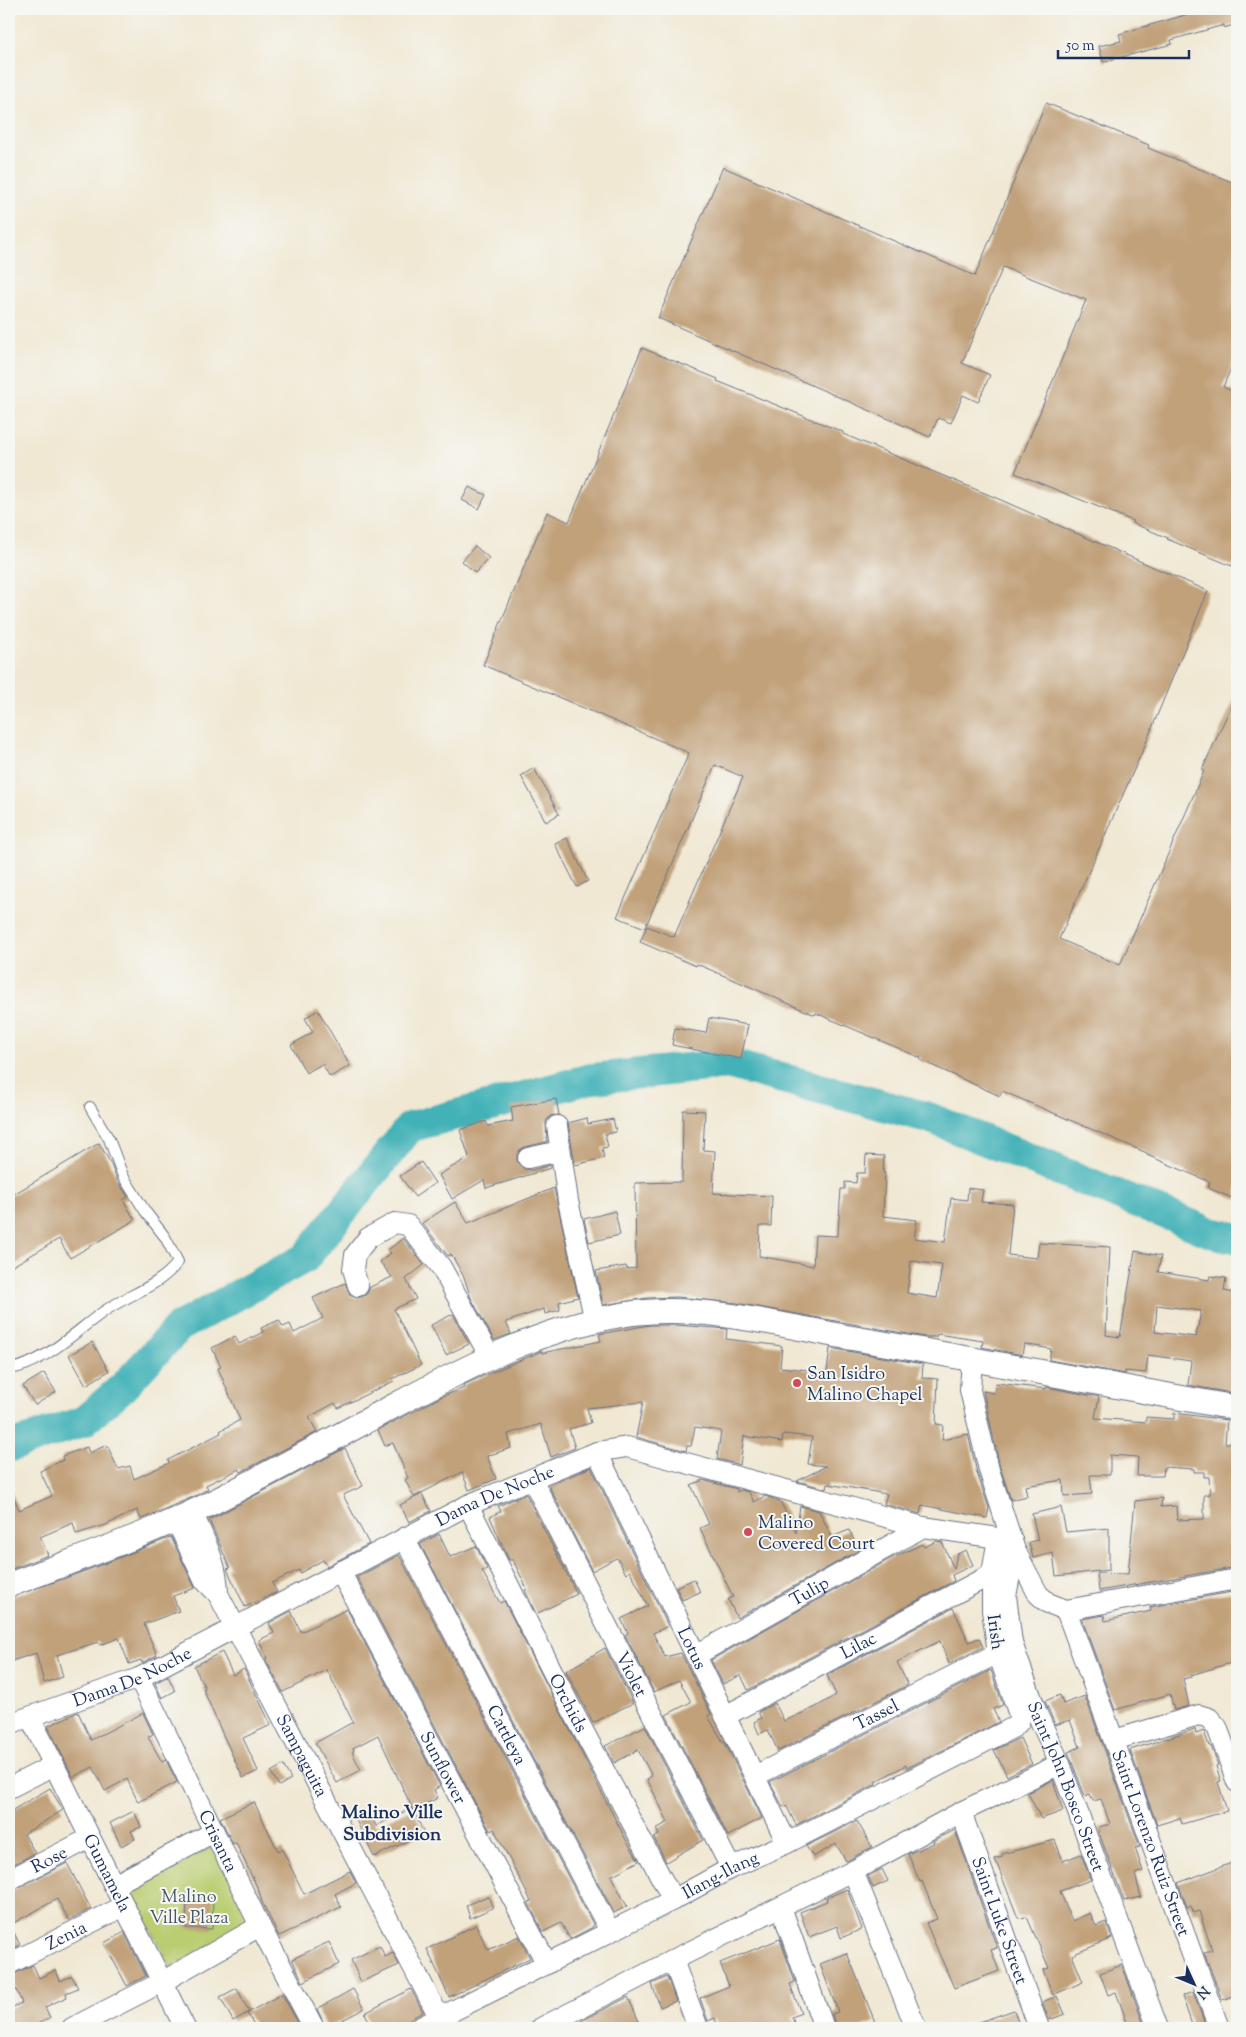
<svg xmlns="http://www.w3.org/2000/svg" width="1246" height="2037" viewBox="0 0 1246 2037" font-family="'Sorts Mill Goudy',serif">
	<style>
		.green { fill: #b9cd71; stroke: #6a7e68 }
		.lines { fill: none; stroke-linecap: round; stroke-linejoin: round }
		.river { stroke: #42b2b8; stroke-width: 31 }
		.building { fill: #c1a17a; fill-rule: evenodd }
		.service-casing { stroke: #667087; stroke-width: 12 }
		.minor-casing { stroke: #667087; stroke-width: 22 }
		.tertiary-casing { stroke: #667087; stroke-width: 26 }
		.service { stroke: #fff; stroke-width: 10 }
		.minor { stroke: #fff; stroke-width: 20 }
		.tertiary { stroke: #fff; stroke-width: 24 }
		.poi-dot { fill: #d1495b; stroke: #f6f6f2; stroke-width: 2 }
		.labels { text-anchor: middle; stroke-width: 4; stroke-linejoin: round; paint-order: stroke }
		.poi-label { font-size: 18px; fill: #1b2f5e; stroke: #f6f6f2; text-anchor: start }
		.street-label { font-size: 18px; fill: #1b2f5e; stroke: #f6f6f2 }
		.park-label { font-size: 18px; fill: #425663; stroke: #f6f6f2 }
		.neighbourhood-label { font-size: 19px; font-weight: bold; fill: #1b2f5e; stroke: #f6f6f2 }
	</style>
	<rect width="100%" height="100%" fill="#f6f6f2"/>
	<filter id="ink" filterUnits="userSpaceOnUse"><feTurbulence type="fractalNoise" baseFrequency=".02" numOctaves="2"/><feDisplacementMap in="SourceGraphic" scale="10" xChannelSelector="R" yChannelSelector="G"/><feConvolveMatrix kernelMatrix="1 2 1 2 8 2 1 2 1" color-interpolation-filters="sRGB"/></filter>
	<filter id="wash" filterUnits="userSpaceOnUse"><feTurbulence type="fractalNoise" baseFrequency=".0096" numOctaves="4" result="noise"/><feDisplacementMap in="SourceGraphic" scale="20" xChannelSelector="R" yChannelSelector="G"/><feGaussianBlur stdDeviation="1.12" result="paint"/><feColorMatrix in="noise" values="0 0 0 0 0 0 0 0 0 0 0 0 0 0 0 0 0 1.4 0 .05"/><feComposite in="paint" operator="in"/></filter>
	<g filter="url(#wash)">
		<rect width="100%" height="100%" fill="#f0e8d3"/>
		<!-- green -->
		<path class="green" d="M219,1844l39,77 -87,46 -44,-81z"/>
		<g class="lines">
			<!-- river -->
			<path class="river" d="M9,1447l75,-26 39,-34 56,-60 126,-69 105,-131 179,-48 140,-15 201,54 282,115 25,5"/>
		</g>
		<g id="blocks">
			<!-- building -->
			<path class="building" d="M1206,9h31v15l-13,4v-3l-53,15 1,4 -69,18 -4,-16 22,-5 -2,-7z
				M1046,103l103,42 -1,3 89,36v180l-4,-1 -10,24 14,6v161l-5,12 -65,-27 1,-1 -36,-15 1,-2 -118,-48 71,-173 -83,-33 -41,96 28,12 -12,27 -15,-7 -12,28 -13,-5 -8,19 -272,-119 65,-151 252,109z
				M642,348l76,31 -1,2 126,51v2l151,63 214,94 -63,154 -86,194 61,26 84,-194 -2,-1 35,-77v507l-29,-12 2,-6 -63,-27v-2l-145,-62 -2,5 -80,-36 1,-2 -105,-45 -1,2 -118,-51 -1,2 -56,-24 7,-16 27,11 69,-160 -28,-12 -70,163 -28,-11 72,-164 -206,-88 64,-153 22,10z
				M469,487l17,8 -7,14 -17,-9z
				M475,546l14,12 -14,15 -13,-12z
				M534,768l25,46 -13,8 -25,-46z
				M567,838l21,43 -11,6 -22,-43z
				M318,1010l32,56 -20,11 -8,-13 -16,9 -15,-28 22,-13 -8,-14z
				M709,1018l39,7 -7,34 -69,-14 3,-17 31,5z
				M556,1099l3,16 -9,1 -4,5 1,21 -22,5 -5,3 -3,5v6l7,8 7,1 20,-5v3l-65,20 -2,-8 -32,19 -13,-24 30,-18 -9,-27 26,-9 2,5 25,-5 -2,-14z
				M683,1110l22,1 -2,39 12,1 -2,42 59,3 -1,30h-11l-1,30 54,10 2,-31 22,1v-4h1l3,-43h4v-7l11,1 1,-10h8l1,-18 18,1 -1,17h2l-2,43 34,4 -3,18 31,4 6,-44 16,2 1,-12 15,2 -2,12 32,2 -5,51 29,3 2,-15 71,4 -4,88 14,2 15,-86 26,5 -3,16 51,8 1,-4 16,2 -2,13 11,2 -2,11 4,1v89l-49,-9 3,-24 -43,-6 -2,18 -21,-2v3l-76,-14 2,-11 -27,-5 -2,11 -40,-8 1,-6 -46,-7 -1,3h-11l-189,-34 -59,-6 -29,1 -45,7 -7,-34 30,-5 1,3 9,-1 -1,-85 47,-1zM911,1261l31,4 -5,33 -30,-5zM1157,1305l44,6 -5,26 -41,-5z
				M587,1118l1,6 25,-5 3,13 -11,2 3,13 -6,1 2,10 -29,7 -7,-42z
				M99,1143l11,19 7,18 11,17 -5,3 12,20 -65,38 -11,-19 -50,29v-71z
				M421,1162l14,21 -20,14 -15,-21z
				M554,1188l24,109 -19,5 1,8 -15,4 -1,-5 -38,13 5,12 -17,6 -23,-42 -7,-21 -13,-23 -3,2 -26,-33 33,-21 13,21z
				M615,1211l5,24 -31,7 -5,-23z
				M403,1238l21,27 -18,14 10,20 -22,10 27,56 -29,14 2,2 -56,27 -3,-5 -26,14 8,15 -76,40 -2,-3 -33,16 2,4 -15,8 -52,22 -4,-9 -31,15 -30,9 -3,-11 -33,14 8,18 -39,15v-84l10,24 33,-14 -12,-25 23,-11 -1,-4 25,-9 2,6 18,-8 11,24 12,-3 4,13 35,-16 -1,-3 53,-27 -1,-2 20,-11 -22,-52 3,-1 -9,-19 23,-12 4,8 24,-12 -2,-4 18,-8 4,7 7,-3 4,9 29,-15 -10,-20 32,-15 5,12 6,3 6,-1 5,-3 3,-7 22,-10 -12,-15 11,-9 -3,-3z
				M453,1314l16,30 -23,11 -15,-30z
				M650,1325h27l50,4 -1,10 56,7 -2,21 47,5 3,-24 93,16 -1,14 16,1 -2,45 7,1 -1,15 26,-6 9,39 12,35 -2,10 -65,-13 -2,9 -36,-10 3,-10 -59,-10 -1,5 -30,-8 29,-15 -18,-2 4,-27 -29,-3 -1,8 -38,-6 -4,29 -23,-6 4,-28 -26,-4 -4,19h-4l-1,5 -50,-14 7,-35 -56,6 4,15 -22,6 6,19 -24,9 -10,-33 -33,10 3,14 -24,8 9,23 -27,11 -7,-18 -48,25 -9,-17 3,-2 -15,-35 -8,3 -7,-16 65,-34 21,-8 -1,-3 18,-8 56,-24 5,-2v2l59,-12 -2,-7z
				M92,1342l17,29 -23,14 -17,-30z
				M44,1373l12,19 -21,13 -12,-19z
				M996,1383l50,6v-2l53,10 -4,21 51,4v-5l28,2v-6l53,7 -2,23h12v124l-138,24 -2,-18 31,1 7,-73 27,-3 -1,9 15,-1 1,14 27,-1v-24l6,-1 -1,-17h-5v-5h-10v-3l-30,-2 -1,9h-26l1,-19 -28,-2v20h-20l2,19 -28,2 -1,-16 -38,6 2,10 -16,4 -11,-33 -17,-76 11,2z
				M345,1448l18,38 -20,9 26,49 -42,22 -4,-6 -23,13 -1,-3 -27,13 5,9 -32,15 -18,-38 3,-1 -21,-48z
				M591,1467l77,159 -15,7 12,24 16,-4 30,61 -3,2 15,26 1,-1 38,77 -34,18 -62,-121 25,-13 -12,-22 -25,12 -29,-57 3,-2 -7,-14 27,-13 -18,-35 -4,3 -8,-15 -2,-1 -24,13 -43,-85z
				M703,1480l34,9v3l4,-2 8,2 5,10 11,-6 15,5 16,32 4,-27 19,5 13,26 17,-7 10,20 -122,68 -9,-19 5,-2 -33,-69 9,-4 -18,-39z
				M422,1494l9,17 -22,11 -9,-17z
				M526,1494l51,100 -41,20 -11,-24 2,-1 -14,-29h-4l-19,-43 11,-6 -3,-5z
				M1061,1507l5,25 43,-4v42l-53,6 -3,-23 -20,5 -4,-16 9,-2 -6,-26z
				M439,1534l11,23 26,-11 11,23 -5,2 18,32 4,-2 121,237 14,23 -28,15 16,30 -13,7 -194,-369z
				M171,1537l24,51 -22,8 6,15 -35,13 13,31 -15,8 -1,-3 -12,4 -10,-26 -19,7 -2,-3 -41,13 6,22 -19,6 -8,-30 -27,9v-64l87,-31z
				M937,1541l5,1 12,27 3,-15 9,-4 7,15 -21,10 2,6 -206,109 -7,-15 -18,9 -12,-24 177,-100 34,-16 2,3z
				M399,1555l194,369v3l-23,12 -9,-16 -18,9 -15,-30 3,-1 -19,-37 -18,-35 -4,2 -133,-254z
				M694,1579l6,13 -18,8 -6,-13z
				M1237,1591v70l-46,14v2l-8,2 6,27 -15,4 -4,-16 -55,16 -33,-91 22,-4 1,6 46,-10 -1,-4z
				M953,1608l16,34 10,-4 4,9 -34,17 -9,-23 -43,21 11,23 -130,66 -10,-21 -9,4 -5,-12 7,-4 -3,-6 17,-9 9,18 32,-14 20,-12 -9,-20z
				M347,1609l93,177 -6,4 4,8 -25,12 -35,-75 -25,13 1,3 -2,1 9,18 -24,13 -22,-40 38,-21 -26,-52 -44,22 -18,-33 2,-1 -8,-18 15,-7 -5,-10 22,-12 10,21z
				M605,1648l28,55 -40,20 -27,-52z
				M222,1652l11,23 11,-6 27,56 -28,13 15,33 -15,7 -20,-43 -20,-46 2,-1 -11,-22z
				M991,1670l12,35 -10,4 6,13 -92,46 -1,-3 -31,17 1,2 -80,41 -10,-20 -3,2 -13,-25z
				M168,1676l7,15 -13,7 -7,-15z
				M1060,1695l3,9 22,-8 55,151 -5,1 8,23 -8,3 6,23 -17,4 -25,-68v-6l11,-3 -9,-25 -8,2 -3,-7 -5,2 -17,-44 12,-5 -10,-27 -15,5 -10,-24z
				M78,1712l13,28 52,-27 10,21 -5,3 14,25 4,-2 11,22 -39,20 -11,-23 -22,12 -12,-24 -20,10 -25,-51z
				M645,1726l58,114 -37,22 -12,-24 5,-3 -3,-6 12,-7 -21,-43 5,-3 -14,-26 -24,13 -9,-17z
				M1195,1729l1,5 8,-3 5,15h2l7,19 -2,1 5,15 -3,1 9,29 -45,13 -2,-6 -23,7 -27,-75z
				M1020,1738l12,26 -25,12 -13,-26z
				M283,1765l8,14 -12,7 -8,-14z
				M1053,1780l10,31 -22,8 -13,-26z
				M50,1788l13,22 -39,24 11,19 -26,14v-59l2,3z
				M254,1802l24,49 4,-2 22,45 46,-23 6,12 -21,11 6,13 -62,29 -17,-34 -3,-11 -23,-48 -3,1 -13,-26z
				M412,1808l12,25 -50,24 -18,-37 14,-6 6,12z
				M134,1811l7,16 -10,4 4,8 -14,7 -11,-23z
				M857,1821l15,26 -26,14 -10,-17 -23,13 -7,-11z
				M955,1830l42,118 -6,2 8,21 -45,17 -28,-65 11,-4 -15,-38 -2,1 -12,-28 26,-11 -1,-2z
				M1055,1840l8,21 18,-7 10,26 -31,11 12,30 18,-8 6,13 10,-4 6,16 -40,17 11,27 -30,13 -10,-25 6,-2 -22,-51 -9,1 -23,-59 7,-2v-3z
				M1237,1861v134l-15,5 -18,-48 8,-2 -13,-39 -5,2 -3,-7 -4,1 -9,-24z
				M67,1863l24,46 -22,11 -12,-21 -47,26 10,20 -11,6v-59z
				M882,1869l6,12 -15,7 -5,-12z
				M847,1889l15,40 -21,9 -4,-12 -28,11 -9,-25 27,-11 -1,-3z
				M488,1896l5,12 -23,10 -4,-13z
				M187,1898h26l-1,31 -26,-1z
				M476,1925l12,25 31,-14 11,22 -81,39 -22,-48z
				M124,1932l22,44 -19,10 -23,-43z
				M780,1939l15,43 -5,2 11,29 -9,4 4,11h-78l-3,-10 -7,3 -8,-23 29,-12 -9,-23z
				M329,1942l10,22 -36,18 -11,-23z
				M380,1946l5,11 8,-4 6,12 -38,17 -10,-22z
				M847,1953l28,69 -16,6h-23l-4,-14 6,-2 -18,-48z
				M33,1965l6,13 17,-8 4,11 12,-5 6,12 -12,5 1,4 -22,10 5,11 -21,10h-20v-19l13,-6 -12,-27z
				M1122,1965l23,63h-16l-13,-36 -8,3 -8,-22z
				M667,1977l9,24 -16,6 -8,-23z
				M237,1988l12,24 -16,9 -13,-24z
				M353,1989l11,20 -38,19 -9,-19z
				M411,1989l12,23 -31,16h-20l-7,-15z
				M1193,1992l12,32 -12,4 -11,-32z
				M282,1994l19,34h-45l-9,-15z
				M1057,1996l8,18 -16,6 -7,-18z
				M628,1997l14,31h-57l-4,-7z
				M1014,2010l6,18h-52v-2z"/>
		</g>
	</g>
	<g filter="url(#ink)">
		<use href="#blocks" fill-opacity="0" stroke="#667087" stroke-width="1"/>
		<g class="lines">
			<defs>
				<path id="service" d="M9,1369c34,-4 69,-40 97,-59 24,-16 54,-24 72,-48l-13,-25 -20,-26 -22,-35 -14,-37 -19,-32"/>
				<g id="minor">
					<path d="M557,1126l11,75 27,120"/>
					<path d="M528,1158l32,-7"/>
					<path d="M358,1286l-5,-17 2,-14 13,-17 27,-15 13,2 33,42 49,90"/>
					<path id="s1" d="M972,1359l-2,31 19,80 26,80 -9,46 6,47 26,73 22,48 98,264"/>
					<path id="s2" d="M597,1452l190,391"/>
					<path id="s3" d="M532,1479l199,389"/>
					<path id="s4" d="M468,1505l101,199 104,196"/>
					<path d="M192,1512c12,27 26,52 26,82"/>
					<path id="s5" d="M176,1520l28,60 14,14 227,434"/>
					<path id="s6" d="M404,1538l206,393"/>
					<path d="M1015,1550l23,44 10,9 18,7 171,-31"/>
					<path id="s7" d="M340,1571l207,393"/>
					<path id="s8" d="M1066,1610l153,418"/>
					<path id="s9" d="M696,1655l227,-128"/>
					<path id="s10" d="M139,1678l121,248 54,102"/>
					<path id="s11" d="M725,1716l267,-142"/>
					<path id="s12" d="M30,1717l155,311"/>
					<path id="s13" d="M9,1724l130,-46 329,-173 129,-53 30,-5 296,80 89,13"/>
					<path d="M1114,1740l85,-25 10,3 8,9 20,55"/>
					<path id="s14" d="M755,1776l243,-123"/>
					<path d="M9,1788l45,-23"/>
					<path id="s15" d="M961,1812l78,216"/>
					<path d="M853,1871l63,157"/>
					<path id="s16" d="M9,1880l81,-42"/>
					<path d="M114,1885l100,-53"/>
					<path d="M781,1907l43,121"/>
					<path d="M673,1960l25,68"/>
					<path id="s17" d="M9,1964l115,-58"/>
					<path d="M72,2028l90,-46 98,-56"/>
					<path id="s18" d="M419,2028l254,-128 58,-32 56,-25 227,-116 5,-5v-7l-21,-62 -6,-43v-36l6,-36"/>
					<path d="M541,2028l132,-68 180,-89 108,-59 99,-48"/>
				</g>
				<path id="tertiary" d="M9,1585c72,-28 148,-53 216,-89 56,-29 112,-59 167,-89 73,-39 147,-78 229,-92 75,-13 152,9 225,22 131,22 261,48 391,71"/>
			</defs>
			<!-- service casing -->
			<use href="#service" class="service-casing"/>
			<!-- minor casing -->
			<use href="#minor" class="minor-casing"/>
			<!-- tertiary casing -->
			<use href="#tertiary" class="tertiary-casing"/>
			<!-- service -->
			<use href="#service" class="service"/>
			<!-- minor -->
			<use href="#minor" class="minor"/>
			<!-- tertiary -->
			<use href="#tertiary" class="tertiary"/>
		</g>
	</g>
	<!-- markers -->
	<g class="poi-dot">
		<circle cx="797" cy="1383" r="5"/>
		<circle cx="748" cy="1532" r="5"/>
	</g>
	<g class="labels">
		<!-- poi labels -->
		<g class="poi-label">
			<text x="807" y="1379">San Isidro<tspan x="807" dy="21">Malino Chapel</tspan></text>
			<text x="758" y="1528">Malino<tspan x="758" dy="21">Covered Court</tspan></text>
		</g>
		<!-- street labels -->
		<g class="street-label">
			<text dy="6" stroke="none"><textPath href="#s13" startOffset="538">Dama De Noche</textPath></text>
			<text dy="6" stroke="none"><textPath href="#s9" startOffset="130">Tulip</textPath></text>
			<text transform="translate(996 1632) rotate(82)" y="6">Irish</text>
			<text dy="6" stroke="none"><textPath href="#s11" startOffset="151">Lilac</textPath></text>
			<text dy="6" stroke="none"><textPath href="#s2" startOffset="218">Lotus</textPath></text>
			<text dy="6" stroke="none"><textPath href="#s3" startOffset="219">Violet</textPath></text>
			<text dy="6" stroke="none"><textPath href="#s13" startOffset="132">Dama De Noche</textPath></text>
			<text dy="6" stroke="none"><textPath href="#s4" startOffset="222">Orchids</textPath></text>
			<text dy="6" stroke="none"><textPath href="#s14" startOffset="136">Tassel</textPath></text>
			<text dy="6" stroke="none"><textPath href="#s6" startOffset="222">Cattleya</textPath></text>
			<text dy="6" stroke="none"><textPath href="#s5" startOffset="268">Sampaguita</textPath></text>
			<text dy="6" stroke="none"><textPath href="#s7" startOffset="222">Sunflower</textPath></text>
			<text dy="6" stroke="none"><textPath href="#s1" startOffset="445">Saint John Bosco Street</textPath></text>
			<text dy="6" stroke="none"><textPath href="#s10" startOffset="181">Crisanta</textPath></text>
			<text dy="6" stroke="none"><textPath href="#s8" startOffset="248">Saint Lorenzo Ruiz Street</textPath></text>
			<text dy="6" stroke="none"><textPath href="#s16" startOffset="45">Rose</textPath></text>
			<text dy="6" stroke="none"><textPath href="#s12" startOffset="174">Gumamela</textPath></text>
			<text dy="6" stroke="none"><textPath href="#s18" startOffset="338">Ilang-Ilang</textPath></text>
			<text dy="6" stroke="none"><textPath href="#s15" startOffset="115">Saint Luke Street</textPath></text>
			<text dy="6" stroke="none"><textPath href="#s17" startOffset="64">Zenia</textPath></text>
		</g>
		<!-- park labels -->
		<g class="park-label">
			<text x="189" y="1902">Malino<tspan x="189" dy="21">Ville Plaza</tspan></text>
		</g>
		<!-- neighbourhood labels -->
		<g class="neighbourhood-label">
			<text x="392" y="1818">Malino Ville<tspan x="392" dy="22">Subdivision</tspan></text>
		</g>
	</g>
	<!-- margin -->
	<rect width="1246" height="2037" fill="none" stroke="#f6f6f2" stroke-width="30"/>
	<!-- north arrow -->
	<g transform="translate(1194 1984) rotate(134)" stroke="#f6f6f2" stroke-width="4" paint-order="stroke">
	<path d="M0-4L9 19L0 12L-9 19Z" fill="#1b2f5e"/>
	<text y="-8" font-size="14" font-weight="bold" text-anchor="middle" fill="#1b2f5e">N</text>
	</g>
	<!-- scale -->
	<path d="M1058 50v8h131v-8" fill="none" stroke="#1b2f5e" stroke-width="2.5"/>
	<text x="1066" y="50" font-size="15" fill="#1b2f5e" stroke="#f6f6f2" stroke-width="4" paint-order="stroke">50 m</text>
</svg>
